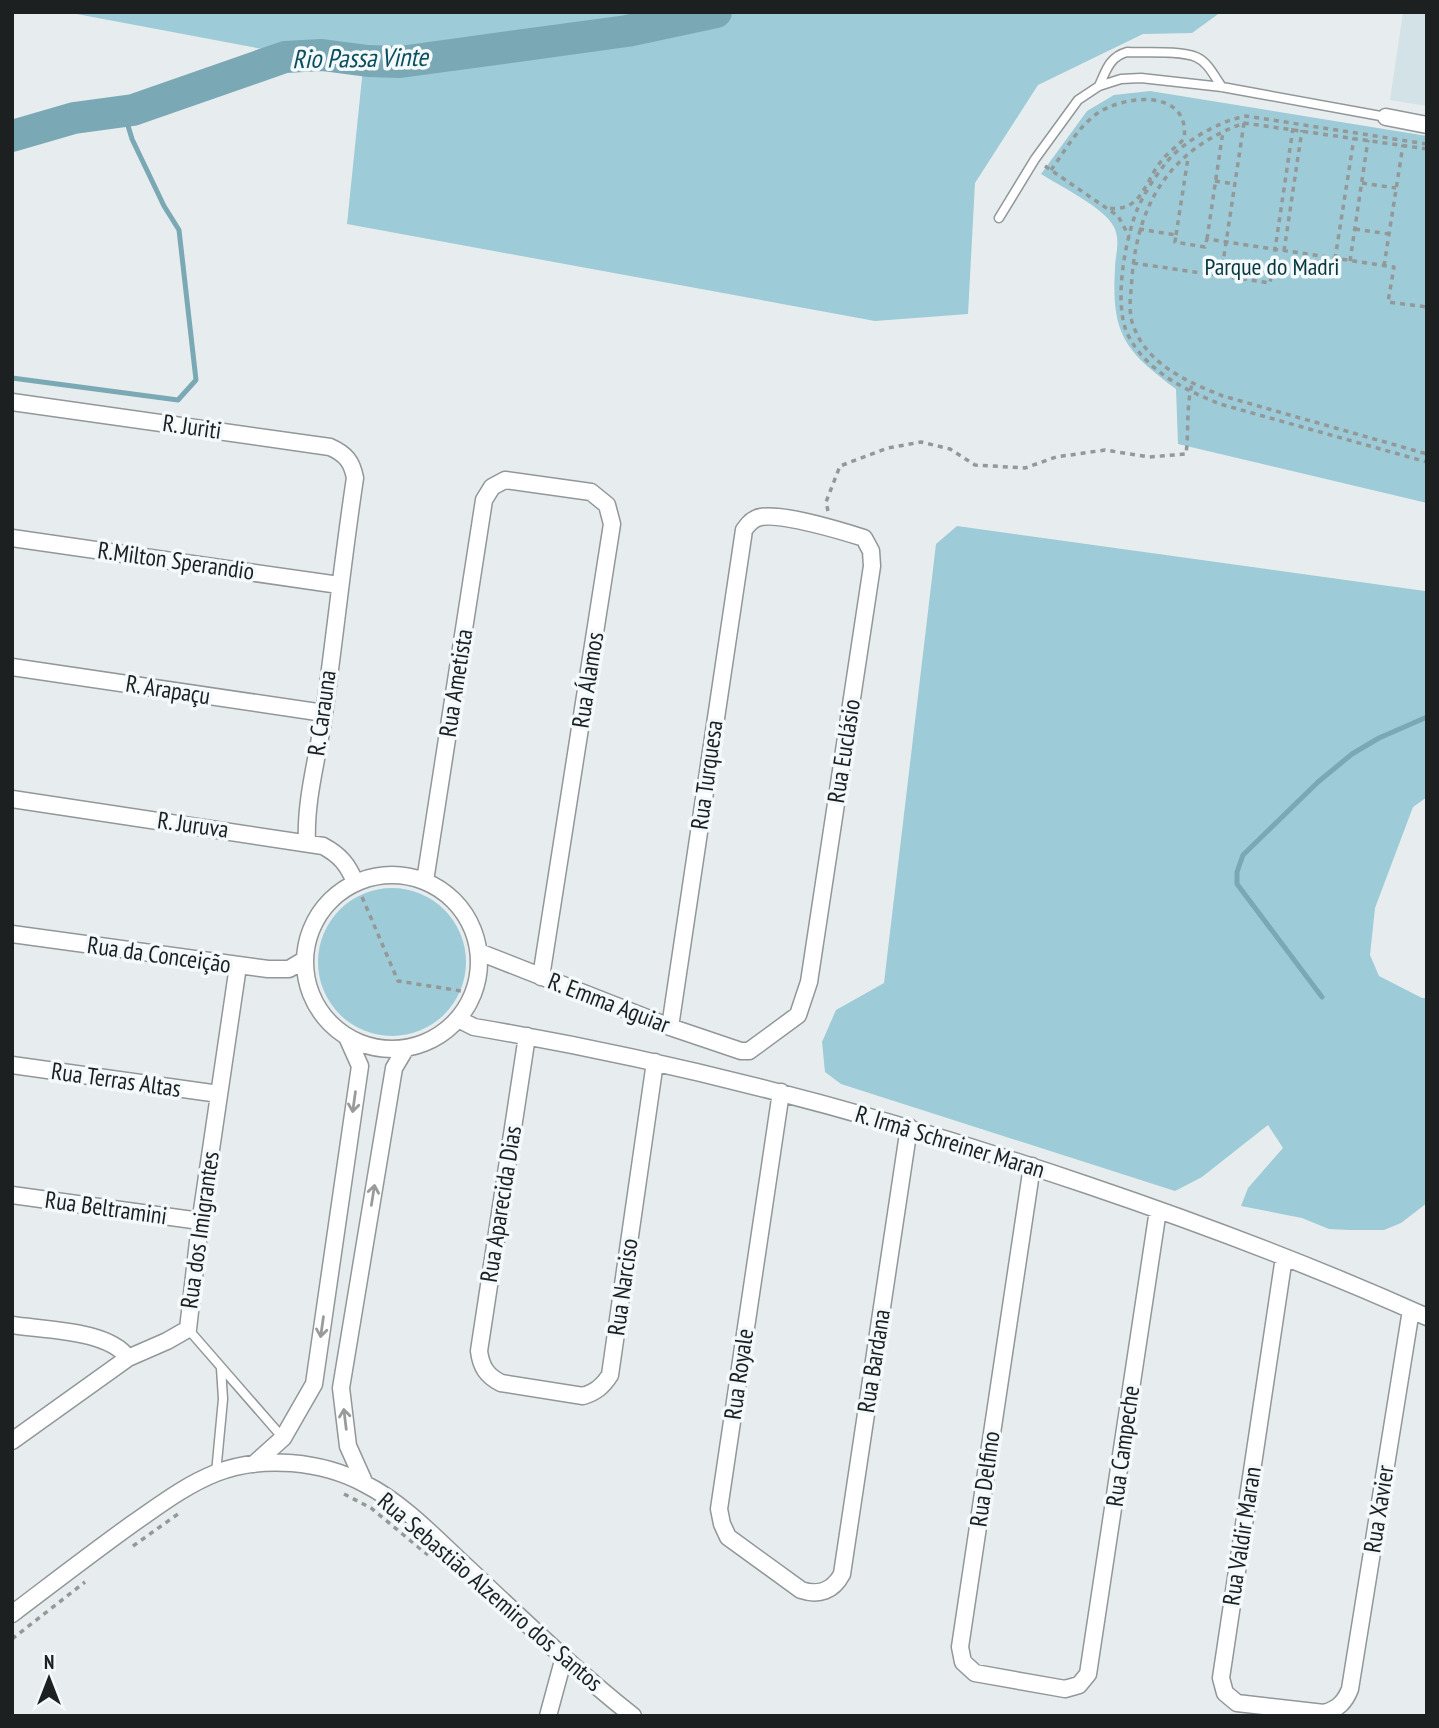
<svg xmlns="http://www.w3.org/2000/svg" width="1439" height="1728" viewBox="0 0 1439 1728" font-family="'PT Sans Narrow',sans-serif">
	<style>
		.built { fill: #d3e2e6 }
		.green { fill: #9dcbd7 }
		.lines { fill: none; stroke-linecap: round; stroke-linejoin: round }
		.stream { stroke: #7aa9b5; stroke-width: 5 }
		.river { stroke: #7aa9b5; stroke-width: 32 }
		.service-casing { stroke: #929799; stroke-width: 11 }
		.minor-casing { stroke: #929799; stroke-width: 19 }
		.path { stroke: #939898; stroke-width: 3.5; stroke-dasharray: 5 5; stroke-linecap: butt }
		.service { stroke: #fff; stroke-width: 8 }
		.minor { stroke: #fff; stroke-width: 16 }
		.oneway { stroke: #999b9b }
		.labels { text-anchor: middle; stroke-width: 7; stroke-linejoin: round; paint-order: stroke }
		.park-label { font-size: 24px; fill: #093740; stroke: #f4fafc }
		.street-label { font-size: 24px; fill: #1d2020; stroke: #f4fafc }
		.water-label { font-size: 26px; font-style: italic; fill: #0a4f5d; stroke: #f4fafc }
	</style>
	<rect width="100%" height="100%" fill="#e7edee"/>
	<!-- built -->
	<path class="built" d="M1403,12h24v94l-37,-6z"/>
	<!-- green -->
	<path class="green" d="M66,12h1155l-29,21 -49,1 -105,51 -63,98 -7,131 -93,7 -528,-97 16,-156z
		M1150,91l277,45v367l-249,-59 -2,-55c-50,-37 -65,-54 -61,-120 0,-15 6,-27 -1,-42 -9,-19 -54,-41 -73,-53l46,-63 27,-16z
		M957,526l468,65 2,5v201l-14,10 -38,101 -5,47 9,21 43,22h5v205l-26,20 -17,7h-34l-21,-1 -27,-11 -61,-12 7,-18 35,-40 -15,-23 -66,52 -27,14 -334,-107 -16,-12 -3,-30 14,-32 48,-27 52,-439z
		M318 962a74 74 0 1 1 148 0a74 74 0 1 1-148 0Z"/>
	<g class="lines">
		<!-- stream -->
		<path class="stream" d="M12,378l166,22 18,-20 -17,-150 -15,-24 -32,-67 -6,-20 7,-9
			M1322,997l-85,-113v-12l6,-17 75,-73 34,-28 27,-16 48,-21"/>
		<!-- river -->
		<path class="river" d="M12,136l62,-18 59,-8 152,-53 37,-2 46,6 32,1 227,-31 89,-19"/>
		<defs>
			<path id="service" d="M1099,86c7,-15 10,-29 28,-34 18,1 53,-2 69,5 12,5 18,19 26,30
				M999,218l36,-59 43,-59 21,-14 22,-7 20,-1 81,9 164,30
				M188,1329l95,109
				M216,1473l7,-74 -2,-31"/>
			<path id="minor" d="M1386,117l41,8
				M12,402l318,45c16,7 22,15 25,31 -12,79 -20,158 -31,236 -6,43 -19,85 -17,128
				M12,538l327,47
				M12,667l312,46
				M12,799l311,47c17,9 25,19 32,36
				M305 962a87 87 0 1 1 174 0a87 87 0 1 1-174 0Z
				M425,881l59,-381 8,-13 13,-7 86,12 16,13 5,19 -71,453
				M12,934l256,35h21l15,-9
				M479,952l191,75 71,24h8l49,-36 11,-33 63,-416 -1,-15 -7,-13c-22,-7 -82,-25 -103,-21 -8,1 -13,7 -17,13l-74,497
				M458,1019l16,8c208,35 413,90 613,158 115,39 229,82 340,132
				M527,1036l-48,315c2,16 8,25 22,32l82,13c13,-4 20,-10 27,-21l45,-313
				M12,1065l207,29
				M781,1092l-62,417 3,15 6,13 73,53c18,6 32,1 41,-16l67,-447
				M1032,1166l-72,481 3,15 12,11 90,16 14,-4 9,-11 70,-464
				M12,1195l188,26
				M1284,1257l-63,421 4,15 12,10 87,10c14,-4 21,-11 26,-24l61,-379
				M12,1325c32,5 97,5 116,33
				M12,1441l116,-83 39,-17 21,-12 12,-105 38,-258
				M254,1464l29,-26 31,-54 46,-318 -13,-29
				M365,1484l-17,-38 -7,-58 53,-320 12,-20
				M12,1614c41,-31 81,-62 123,-92 26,-18 51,-37 81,-49 47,-18 106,-12 149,11 41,21 73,57 106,87 53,50 105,100 162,145
				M548,1716l16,-59"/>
		</defs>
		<!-- service casing -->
		<use href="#service" class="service-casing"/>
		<!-- minor casing -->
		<use href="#minor" class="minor-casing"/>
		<!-- path -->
		<path class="path" d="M1427,144l-181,-28c-27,5 -64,26 -81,48 -10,13 -22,31 -28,46 -12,30 -24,95 -9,125 18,36 57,55 92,69l207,58
			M1427,149l-183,-26c-73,26 -106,79 -112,154 -1,18 -5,36 3,53 15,36 55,53 88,66l204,58
			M1045,166l73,50 11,20
			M1051,170c14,-19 25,-40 44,-55 28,-21 96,-27 89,24 -7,7 -15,13 -21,20 -18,20 -20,54 -55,49
			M1215,181l19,3
			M1362,183l34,5
			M1139,229l37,6 -1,7 30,5 2,-8 187,28 -6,35 39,5
			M1355,229l34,5
			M1176,235l12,-77
			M1207,239l16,-108
			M1284,251l18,-121
			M1335,259l19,-121
			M1350,261l18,-121
			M1133,263l137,20 23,-155
			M1384,266l19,-121
			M1221,276l23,-153
			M828,511l-2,-9 14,-36 48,-18 33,-6 29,7 25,16 50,3 31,-11 49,-7 44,7 37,-3c3,-23 0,-48 6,-70
			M362,897l36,84 76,12
			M344,1494l27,14 57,47
			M133,1546l45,-32
			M12,1639l73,-57"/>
		<!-- service -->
		<use href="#service" class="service"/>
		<!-- minor -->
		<use href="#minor" class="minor"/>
	</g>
	<!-- one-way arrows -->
	<defs><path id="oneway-shaft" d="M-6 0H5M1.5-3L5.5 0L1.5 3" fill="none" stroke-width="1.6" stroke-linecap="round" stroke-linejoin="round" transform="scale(1.75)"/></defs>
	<g class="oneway">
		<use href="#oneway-shaft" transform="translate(354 1102) rotate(98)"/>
		<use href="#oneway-shaft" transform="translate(373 1195) rotate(-81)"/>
		<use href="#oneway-shaft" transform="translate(322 1327) rotate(98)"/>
		<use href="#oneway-shaft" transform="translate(345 1419) rotate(-97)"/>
	</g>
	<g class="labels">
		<!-- park labels -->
		<g class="park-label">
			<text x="1272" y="275">Parque do Madri</text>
		</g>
		<!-- street labels -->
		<g class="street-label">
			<text transform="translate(192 427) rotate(8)" y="8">R. Juriti</text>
			<text transform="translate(176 561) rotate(8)" y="8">R.Milton Sperandio</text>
			<text transform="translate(588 680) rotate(-81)" y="8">Rua Álamos</text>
			<text transform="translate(456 683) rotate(-81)" y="8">Rua Ametista</text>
			<text transform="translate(168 690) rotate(9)" y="8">R. Arapaçu</text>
			<text transform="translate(322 713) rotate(-82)" y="8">R. Carauna</text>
			<text transform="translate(844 751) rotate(-81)" y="8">Rua Euclásio</text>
			<text transform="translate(707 775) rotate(-82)" y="8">Rua Turquesa</text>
			<text transform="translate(193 825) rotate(8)" y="8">R. Juruva</text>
			<text transform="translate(159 955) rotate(8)" y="8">Rua da Conceição</text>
			<text transform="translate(609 1003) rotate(21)" y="8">R. Emma Aguiar</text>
			<text transform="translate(116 1080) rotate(8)" y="8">Rua Terras Altas</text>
			<text transform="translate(950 1142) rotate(17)" y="8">R. Irmã Schreiner Maran</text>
			<text transform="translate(501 1204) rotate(-81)" y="8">Rua Aparecida Dias</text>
			<text transform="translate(106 1208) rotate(8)" y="8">Rua Beltramini</text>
			<text transform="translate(200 1230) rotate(-82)" y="8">Rua dos Imigrantes</text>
			<text transform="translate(623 1287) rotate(-82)" y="8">Rua Narciso</text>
			<text transform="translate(874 1361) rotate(-81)" y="8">Rua Bardana</text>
			<text transform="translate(739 1374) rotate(-82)" y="8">Rua Royale</text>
			<text transform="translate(1123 1446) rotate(-82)" y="8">Rua Campeche</text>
			<text transform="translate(985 1479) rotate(-82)" y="8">Rua Delfino</text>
			<text transform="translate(1379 1509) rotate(-81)" y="8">Rua Xavier</text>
			<text transform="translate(1242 1536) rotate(-81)" y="8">Rua Valdir Maran</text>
			<text transform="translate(490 1592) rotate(41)" y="8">Rua Sebastião Alzemiro dos Santos</text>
		</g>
		<!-- water labels -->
		<g class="water-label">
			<text transform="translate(360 58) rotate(-1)" y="9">Rio Passa Vinte</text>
		</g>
	</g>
	<!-- border -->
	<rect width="1439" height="1728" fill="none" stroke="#1d2020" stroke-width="28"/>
	<!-- north arrow -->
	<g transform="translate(49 1679)" stroke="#f4fafc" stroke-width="5" paint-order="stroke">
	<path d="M0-5L12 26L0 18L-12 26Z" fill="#1d2020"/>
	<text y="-10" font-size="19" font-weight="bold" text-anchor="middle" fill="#1d2020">N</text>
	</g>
</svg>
